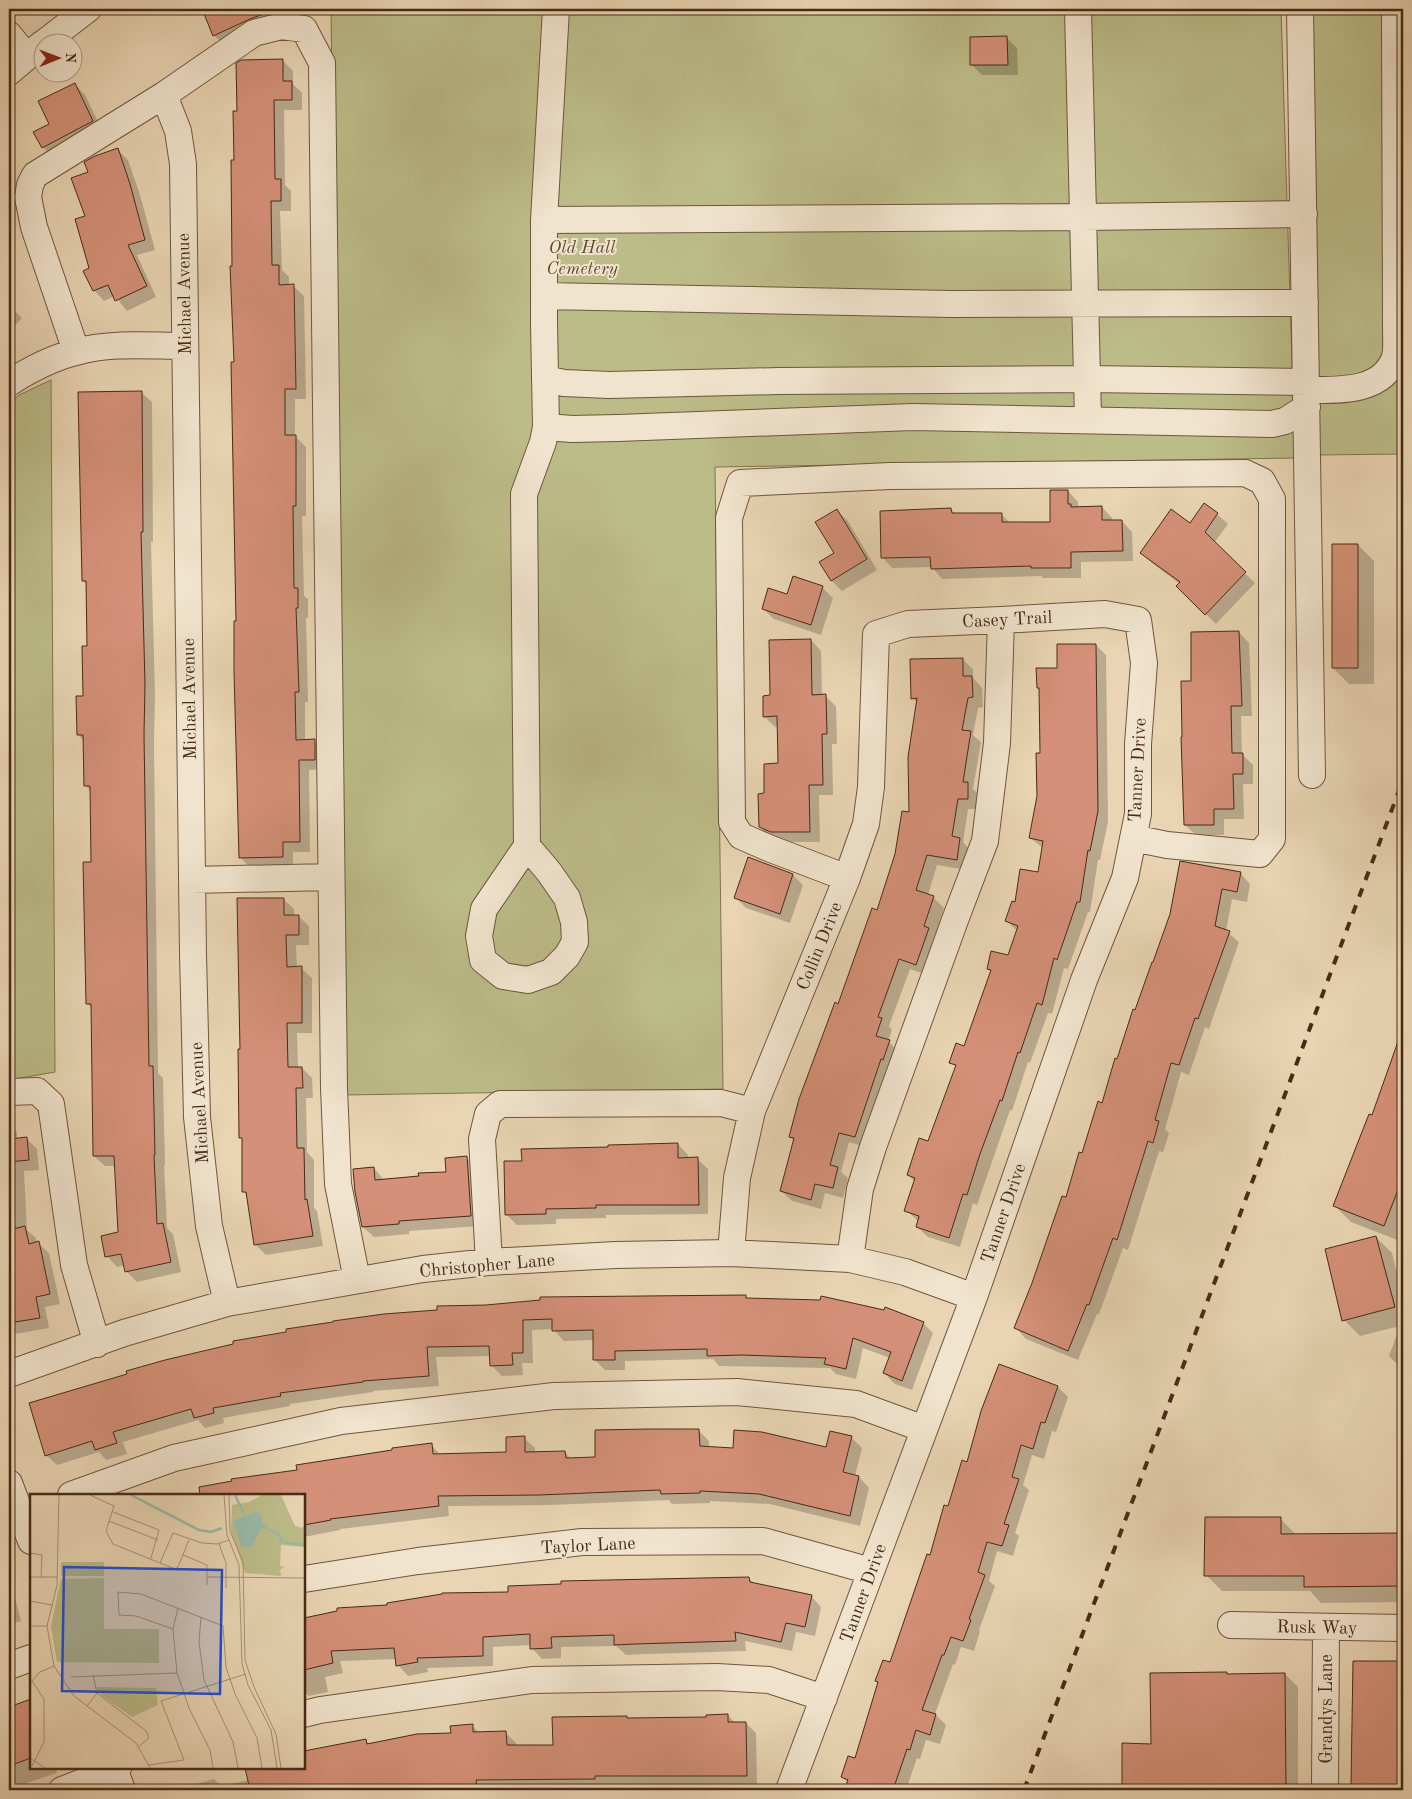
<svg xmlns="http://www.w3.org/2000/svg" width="1412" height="1799" viewBox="0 0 1412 1799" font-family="'Old Standard TT',serif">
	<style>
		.green { fill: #bcbc88; stroke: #827350 }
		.shadow { fill: #0003 }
		.building { fill: #d49078; stroke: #482a17 }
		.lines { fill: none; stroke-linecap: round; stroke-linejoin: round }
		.minor-casing { stroke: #70553e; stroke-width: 28 }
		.minor { stroke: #f1e4ce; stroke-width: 26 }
		.rail { stroke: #482a17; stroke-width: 4; stroke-dasharray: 9 9; stroke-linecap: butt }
		.labels { text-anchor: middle; stroke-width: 4; stroke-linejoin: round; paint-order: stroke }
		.park-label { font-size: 18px; font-style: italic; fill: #5f472e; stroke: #f1e4ce }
		.street-label { font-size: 18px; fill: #482a17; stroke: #f1e4ce }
		.inset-river { fill: none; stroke: #98b9a8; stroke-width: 2.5 }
		.inset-road { fill: none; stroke: #a99175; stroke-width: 1 }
		.view { fill: #1d4ed8; fill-opacity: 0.15; stroke: #1d4ed8; stroke-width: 2.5 }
		.inset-edge { fill: none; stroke: #482a17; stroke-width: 2.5 }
	</style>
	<rect width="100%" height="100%" fill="#e9d5b3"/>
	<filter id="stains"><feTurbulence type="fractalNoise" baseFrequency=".004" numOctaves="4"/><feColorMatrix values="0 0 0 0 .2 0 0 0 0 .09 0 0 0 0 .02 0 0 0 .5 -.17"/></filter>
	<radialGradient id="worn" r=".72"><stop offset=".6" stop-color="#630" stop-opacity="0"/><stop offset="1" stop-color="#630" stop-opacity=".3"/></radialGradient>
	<!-- green -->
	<path class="green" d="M331,9h950l14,449 -580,9 8,622 -379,6z
		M1313,9h90v445l-85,1z
		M51,380l4,692 -46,8v-677l10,-8z"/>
	<!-- shadow -->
	<path class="shadow" d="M203,9h71l6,13 -56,23 -10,-10z
		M1007,38l10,10 1,27h-36l-10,-10z
		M282,60l11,11v13l9,9v17h-18l1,75 6,6v20h-11l2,59 7,7v9h4l11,10 2,103h-11v37l11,11v69h-4l2,80 4,3v19h-2l2,84h-3v39h9l11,10v18l-16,1 1,82h-17v15l-43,1 -10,-11 -7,-590 2,-106 3,-49z
		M74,84l11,11 18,37 -50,26 -10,-11 8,-23z
		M117,149l11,11 12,35 15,55 -18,5 19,42 -29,14 -12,-15 -11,5 -10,-11 -4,-21 -4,-52 3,-44z
		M9,305l13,13 -13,14z
		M141,392l11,10 1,140h-2l4,153 -1,50 4,328 5,5 2,87h-1l3,63 6,6 8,38 -44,10 -11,-11 -1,-6 -8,2 -10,-11 12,-23 -3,-67h-11l-11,-10 -2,-148 -5,-5 5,-140 -1,-71 -6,-7 -1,-44 -6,-7 6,-36 5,-50 -1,-63 -5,-4z
		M1068,491l10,11v6l24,-1 10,11v4l10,-1 10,11 1,29 -52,1v16h-38l-2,-2 -99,3 -10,-12 -40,1 -10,-11 69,-47 5,5 45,-1 9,9h42z
		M837,511l11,10 29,49 -35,21 -10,-10 3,-28z
		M1217,514l11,10 -14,19 41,40 -39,41 -38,-38 2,-2 -28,-21 -11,-10 50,-29z
		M1358,545l16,16v123h-25l-16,-16z
		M822,587l11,11 -12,37 -47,-16 -11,-10 25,-13z
		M1239,632l10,11 3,73h-11l1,38 11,11v19h-10l1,35h-20v16h-28l-11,-10z
		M811,640l10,11 1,45h3l11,10 1,38h-5l1,51h-14l1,47h-38l-11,-4 -11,-11 6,-32 13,-30v-39l-4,1 -11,-11 7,-19z
		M1096,645l10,10 2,167 -8,38h-2l-8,52h-2l-20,57 -4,-1 -12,46 -4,-1 -18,50 -2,-1 -16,49 -2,-1 -33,95 -4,-2 -13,44 -32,-10 -11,-10 2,-5 -13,-12 9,-28 -7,-7 21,-32 28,-75 -6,-6 14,-15 26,-75 -3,-3 20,-13 9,-25 -10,-10 9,-17 23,-31 4,-25 -13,-10 8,-42 3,-42 -1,-64 -2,-2 21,-19z
		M962,659l11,10v9l9,10 1,19 -5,1 -5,27 8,7 -8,47 5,5v15h-10l-5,33 7,8 -3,20 -30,-5 -9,30 5,2 11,11 -9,28 4,4 -12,35 -17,-6 -21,57 3,4 -4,11 11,11 -34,95 -16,-5 -8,30 7,6 -5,20 -18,-5 -4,16 -29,-8 -11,-10 13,-50 -4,-4 49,-132 38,-93 33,-99 8,-110 -6,-5z
		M1240,873l10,11 -3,18 -15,-3 -6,32 13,11 -30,87 -4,-2 -16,48 -8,-3 -16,57 4,4 -6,19 -4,-1 -31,99 -5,-2 -24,66h-2l-19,46 -52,-21 -10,-11 87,-224 68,-189z
		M793,875l10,10 -13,38 -44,-15 -11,-11z
		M283,899l11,10v7h4l11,10v19h-13l1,23h4l11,10v55h-15l1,35h4l10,10 1,20h-7l1,54 7,8v48l3,3 6,35 -57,9 -10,-10 -8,-49 -5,-5v-52l-2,-2 -3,-237z
		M1403,1030v203l-3,8 -49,-19 -16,-16 38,-90z
		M9,1124l8,8v8l10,-1 10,10 2,21 -15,1 3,59 9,8 1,5h1l11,10 11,51 -15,3 4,21 -40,7z
		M678,1144l10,11v4h9l11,10v45l-102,1v3l-50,1v5l-39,1 -11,-11 17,-52 86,-13z
		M466,1157l11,11 4,58 -72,5v3l-35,3 -11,-10 11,-59 10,12 64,-7z
		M1376,1237l16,16 11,44v73l-14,-14 11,-30 -40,10 -16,-16z
		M745,1297l3,2 175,24 10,10 -21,57 -17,-6 -11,-11 6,-15 -27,-10 -7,31 -20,-5 -6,-6 -111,-2 -6,-7 -88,2v9h-20l-10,-10 -1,-20 -30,1 -11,-12 -21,1 1,33h-11l1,12 -21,1 -10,-10 -1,-10 -55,1 3,29 -66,5v1l-83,12v2l-67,12 1,5 -19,5 -7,-8 -75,22 4,12 -21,6 -7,-8 -42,13 -11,-10 189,-110z
		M1058,1387l10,10 -12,35 -4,-1 -8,28 -12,-4 -9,30 6,5 -14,43 4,3 -6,20 -16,-5 -8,30 6,5 -16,44 1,1 -6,20 -13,-4 -6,18 -2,-1 -18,50 11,11 -6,19 -14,-4 -6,19 -3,-1 -11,32h-60l2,-7 -5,-6 13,-17 92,-252 20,-45z
		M699,1431l10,10v7l118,1 24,-12 11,11 -7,28 4,1 10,11 -9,38 -90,-22 -60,-3v2l-38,1 -3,-4 -119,5 -102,1 1,10 -109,13v1l-36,7v-42h-103l-1,-7 231,-43 10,10 66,-1 17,-16 11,10v5l30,-1 6,7 25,-1z
		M1280,1518l16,17 107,-1v68l-82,1 -11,-12h-88l-16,-16z
		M749,1579l6,5 56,12 10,11 -6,29 -19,-4 -4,19 -47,-10 1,10 -100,3 -20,1 -10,-9 -55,1v11l-19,1 -10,-11 -1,-3 -38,2v19l-66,2 1,4 -20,4 -10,-11 -1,-6 -57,2 3,12 -18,4 3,15 -20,4 -1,-2 -3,1v-75l35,-8 170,-19z
		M9,1586l4,4 8,31 -12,3z
		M1354,1662h49v128h-45l-5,-5z
		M1285,1674l13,13v103h-175v-45h30z
		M31,1701v67h25l1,5 -48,16v-81z
		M728,1715l7,8h11l10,10 1,53h-152v3l-100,1h-310l-2,-5 21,-6 7,7 28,-6 -3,-12h58v-16l11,-2 51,-9 4,4 82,-11 20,-8 8,7h26l10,10 1,4 37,-1 72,-29 3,2 79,-1z"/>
	<!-- building -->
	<path class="building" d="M202,9h75l-27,10 -37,17z
		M1007,36l1,29h-38v-28z
		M283,59v22h9v19h-18l1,79h6v22h-10l1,64h7v20l15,-1 2,105h-11v46h11v71h-3l1,82h4v20h-2l3,84h-4l1,48 19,-1v21h-16l1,82h-17v15l-44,1 -5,-187v-50h2l-5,-259h3l-4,-96h2l-1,-106h3l-1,-49h4l-1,-48 5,-3z
		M75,83l18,38 -51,27 -9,-16 16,-8 -11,-23z
		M118,148l12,36 15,56 -17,5 19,41 -32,15 -7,-16 -15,6 -10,-20 6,-3 -14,-49 10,-3 -14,-38 17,-6 -4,-10 11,-6z
		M142,391l1,141h-2l4,152 -1,50 5,332h4l2,89h-1l3,69 6,-1 8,39 -46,10 -4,-18 -16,3 -4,-21 17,-4 -4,-76h-21l-2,-152h-5l-3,-142h8l-1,-76h-6l-1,-51h-6l-1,-39h7l-1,-50h5l-1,-65h-4l-4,-189z
		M1050,490h18v14h3v3l31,-1v14h20l1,31 -52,1v16h-40v-2l-100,3 -1,-12 -49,1 -1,-47 71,-3 1,5h50v9h48z
		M1204,503l14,10 -13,19 41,40 -41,43 -29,-29 4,-4 -40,-29 31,-44 19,14z
		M837,509l30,50 -36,22 -12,-19 15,-9 -19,-31z
		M1332,544h26v124h-26z
		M793,576l30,10 -12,39 -49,-16 6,-21 19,6z
		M1239,631l3,75h-11l1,47h11v21h-10l1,35h-20v16h-30l-3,-88h1l-1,-56h10v-49z
		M811,639l1,56 14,-1 1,40h-5l1,51h-14l1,47h-39l-12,-5 -1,-33 6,-1v-29l14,-1 -1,-47 -14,1v-21l7,-1 -1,-55z
		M1057,644h39l2,167 -8,40 -2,-1 -8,52h-3l-20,58 -3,-2 -12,47 -5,-2 -17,50 -2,-1 -16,49 -2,-1 -20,54 -13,41 -4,-1 -14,44 -33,-11 3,-11 -15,-5 11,-33 -8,-3 12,-37 9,3 28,-76 -7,-2 7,-20 8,3 27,-76 -4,-1 4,-18 17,4 10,-29 -13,-5 7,-20 3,1 5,-33 18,3 5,-31 -14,-3 8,-42 -1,-43h4l-1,-65h-2l-1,-20h21z
		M963,658v18h9l1,21 -5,1 -6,32 9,1 -8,51h5v17h-10l-6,37 8,2 -3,22 -30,-5 -11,35 18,6 -10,30 5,2 -13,37 -17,-6 -21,58 4,1 -6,18 14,4 -7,20 -2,-1 -26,78 -16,-4 -9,32 8,2 -5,21 -18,-4 -4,16 -31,-9 14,-53 -5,-1 10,-38 36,-97 3,2 34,-96 5,2 18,-56 7,-43 7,1 -1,-55 9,-59 -6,1 -1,-40z
		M748,857l45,17 -13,40 -46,-16z
		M1180,861l61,11 -4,20 -15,-3 -7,37 15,5 -32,88 -3,-1 -16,47 -8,-2 -16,57 4,1 -6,22 -5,-2 -31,99 -4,-2 -24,67 -2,-1 -19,47 -54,-23 18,-45 30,-87 4,1 13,-45 3,1 16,-52 4,2 13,-45 2,1 16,-50 2,1 17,-48h1l17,-48z
		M237,898h47v17h15v20h-13l1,32 15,-1v57h-15l1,44h14l1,21h-7l1,60h7l1,52 2,-1 6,37 -59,9 -8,-53h-4v-54h-3l-1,-89h2z
		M1401,1033l2,1v143l-19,49 -51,-20 36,-92 3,1z
		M27,1137l2,23 -20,2v-23z
		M678,1143v15l20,-1 1,48h-103v3l-50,1v5l-41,1 -1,-54h18l-1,-12 87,-2v-2z
		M467,1156l4,60 -72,5v3l-37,3 -7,-35 -2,-23 21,-2 1,13 44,-4 -1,-3 28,-1 -1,-14z
		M25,1226l4,18 10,-3 11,53 -14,3 4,21 -31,5v-93z
		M1376,1236l19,71 -53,14 -17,-72z
		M746,1295v3l74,2 1,-4 63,14 1,-3 39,15 -22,59 -19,-8 8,-21 -38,-14 -7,31 -22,-5 2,-6 -84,-3 -35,1v-7l-92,2v9h-22v-30l-41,1v-12l-29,1v33h-11l1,12 -23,1 -1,-20 -62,1 2,29 -66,5v1l-83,11 1,3 -68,12 1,5 -20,5 -3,-9 -78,23 4,11 -22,7 -3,-9 -47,15 -16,-53 98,-29 -1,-3 39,-11 68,-16v-3l53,-9v-3l47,-7v-1l51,-7 53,-4v-4l49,-1 54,-5v-3z
		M999,1364l59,22 -13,37 -4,-1 -8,27 -12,-4 -9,32 7,2 -15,45 5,1 -7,21 -15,-4 -9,30 7,3 -16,44 2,1 -8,21 -12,-4 -7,18h-2l-20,55 14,4 -6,21 -14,-5 -6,20 -3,-1 -14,41h-49l4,-10 -7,-3 7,-21 7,2 23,-76 -3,-1 8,-21 7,2 37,-108 3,1 14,-50 4,1 14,-46 5,2 14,-51z
		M649,1429h50l1,17 33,2 1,-18 28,2 64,15 4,-16 22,5 -9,36 16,4 -9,40 -91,-22 -59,-3v2l-39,1 -1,-4 -121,5 -101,1 1,10 -109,13 1,1 -27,5v-30h-104l-1,-8 33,-6 -1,-2 66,-9 -1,-5 96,-15v-2l40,-5 1,11 73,-2v-15l19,-1v16l40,-1 1,7 29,-1v-27z
		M1205,1517h76v17l121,-1 1,53 -99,1v-11h-100z
		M749,1577l1,5 62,13 -7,32 -19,-4 -5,19 -46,-10 1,9 -101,3 -21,1v-10l-63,2 1,11 -22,1v-15l-47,3v19l-66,2 1,4 -22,4 -2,-18 -63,3 2,12 -29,7v-52l33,-7v-3l50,-3v-2l55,-9v-1l66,-1v-6l53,-2v-3z
		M1353,1661h50v124h-52z
		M1227,1672v2l58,-1 1,117h-164v-47l29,1 -1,-71z
		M31,1699v59l-22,8v-59z
		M728,1714v8h18l1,54h-152v3l-119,1 1,9 -24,1h-203l-5,-22h59v-17l62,-12 1,5 50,-10 34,-1 -1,-7 23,-2v8l33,-1 1,14h46l-1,-28 75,-1v2l79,-1v-2z"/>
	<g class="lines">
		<defs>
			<path id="minor" d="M1078,9l10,410
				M1300,9l12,766
				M9,35l18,22
				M45,42l43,-33
				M9,72l33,-28
				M164,95l14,36 5,33 10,790 4,163 12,109 18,77
				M544,220l540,-3 220,-3
				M544,296l407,8 354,-1
				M76,351l-42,-124 -6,-30 2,-12 5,-10 129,-80 90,-62 28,-7 22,3 18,34 12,1025 4,96 19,96
				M545,379l19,4 45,2 170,-4 308,-2 219,3
				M9,383c20,-13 43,-25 67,-31 34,-10 73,-6 109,-6
				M1306,390c32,0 77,3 89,-33 2,-8 1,-19 1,-28l-1,-320
				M546,427l26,2 46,-1 295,-11 359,7 13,-3 22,-14
				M527,846l22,26 18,26 7,24 1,20 -8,14 -16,16 -23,8 -25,-4 -20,-16 -4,-24 5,-27 43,-63 -3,-352 19,-52 3,-15 -2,-104v-103l12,-211
				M847,878l-76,-29 -30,-13 -9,-14 -3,-304 11,-35 150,-7 355,-3 17,8 10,18v340l-12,15 -93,-9 -34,-7
				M192,880l139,-3
				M9,1092l28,-1 14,13 23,161 23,79
				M731,1253l6,-75 15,-67 95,-233 19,-54 5,-37 5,-153 32,-10 93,-4 104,-6 33,6 6,43 -6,81v70l-13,64 -41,102 -110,317 -185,493
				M850,1259l10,-70 13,-42 82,-227 30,-79 12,-98 4,-123
				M489,1262l-7,-123 6,-25 12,-10 221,-1 31,8
				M9,1374l115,-41 103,-30 196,-34 66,-7 126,-7 116,-2 119,6 55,13 69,25
				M9,1483l22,58
				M71,1495l103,-37 167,-37 213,-25 183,-4 119,12 68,25
				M304,1579l114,-18 164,-19 181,-1 108,30
				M1231,1625l172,3
				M9,1666l22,-8
				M304,1714l16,-4 212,-30 185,-3 52,3 55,18
				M114,1768l8,22
				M62,1790l56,-22
				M1325,1790l1,-163"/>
		</defs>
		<!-- minor casing -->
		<use href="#minor" class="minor-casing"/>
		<!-- minor -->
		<use href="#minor" class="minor"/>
		<!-- rail -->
		<path class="rail" d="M1024,1790l379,-1010"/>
	</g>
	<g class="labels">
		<!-- park labels -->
		<g class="park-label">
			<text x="582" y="253">Old Hall<tspan x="582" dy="21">Cemetery</tspan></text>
		</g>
		<!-- street labels -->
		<g class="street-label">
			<text transform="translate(184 294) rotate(-91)" y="6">Michael Avenue</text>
			<text transform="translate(1007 619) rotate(-3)" y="6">Casey Trail</text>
			<text transform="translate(189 699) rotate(-91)" y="6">Michael Avenue</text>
			<text transform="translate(1137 770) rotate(-87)" y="6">Tanner Drive</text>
			<text transform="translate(819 946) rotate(-68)" y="6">Collin Drive</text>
			<text transform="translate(199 1103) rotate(-93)" y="6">Michael Avenue</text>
			<text transform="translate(1003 1213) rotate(-71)" y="6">Tanner Drive</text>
			<text transform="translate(487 1265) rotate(-5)" y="6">Christopher Lane</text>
			<text transform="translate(588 1545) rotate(-3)" y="6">Taylor Lane</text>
			<text transform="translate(863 1593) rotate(-70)" y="6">Tanner Drive</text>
			<text transform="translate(1317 1627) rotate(1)" y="6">Rusk Way</text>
			<text transform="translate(1326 1709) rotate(-90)" y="6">Grandys Lane</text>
		</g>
	</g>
	<!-- overview -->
	<g transform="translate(30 1494)">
		<rect width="275" height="275" fill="#e9d5b3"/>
		<path d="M232,1h19l14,31 5,1 -2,2 7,-3v21l-24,-2 -1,21 4,1 -4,3 1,6 -36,-3 -14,-42 1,-26 17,-3zM31,68h43v14h-43zM74,84v51h55v34l-102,-1 -6,-36 10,-47zM66,193l60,1 2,17 -26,12 -31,-22z" fill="#bcbc88"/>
		<path d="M226,17l6,6v6l8,6 -9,-1 -9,19 -11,-1 -8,-25z" fill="#98b9a8"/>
		<path class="inset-river" d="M101,1l68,35 12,2 11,-4M205,1l9,19M240,36l10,5 1,7 24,3"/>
		<path class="inset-road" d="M29,1l-2,90 -10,41 7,40 20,30 62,47 14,25M60,1l24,11 -8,25 7,13 62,25 3,-2 11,-27M194,1l3,40 12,30 3,99 6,21 23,45 6,38M199,1l1,36 13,31 2,98 9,27 22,47 5,34M83,18l46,18 -8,28M79,27l49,19M189,50l7,19v25M0,59l12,2 -1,22M153,61l24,10v20M130,69l13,-30 29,10 15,1 12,-4M0,83h27M177,83l98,1M0,107l22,4M148,114l-5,21 4,44 12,35 21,42 3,18M171,123l-2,25 5,38 29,62 5,26M143,135l-37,-13 -17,-1 -1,-23 23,2 82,32 3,41 9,27 22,44 5,30M0,136v-4h17M63,181l4,18 49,38 3,7 -10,8M41,183l106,-4M2,187l12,18v43l-12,24M0,189l10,-11 14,-6M57,212l10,-13M0,264l15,10M119,271l35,-5 -23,-59 85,-27"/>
		<path class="view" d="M34,73l158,3 -2,124 -158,-3z"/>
		<rect width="275" height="275" class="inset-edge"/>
	</g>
	<!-- margin -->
	<rect width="1412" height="1799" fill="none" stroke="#e9d5b3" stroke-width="30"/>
	<rect x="10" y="10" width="1392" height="1779" fill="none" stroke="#482a17" stroke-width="2.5"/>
	<rect x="15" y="15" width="1382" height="1769" fill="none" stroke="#482a17"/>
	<!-- north arrow -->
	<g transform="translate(58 58) rotate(89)"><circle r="24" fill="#f1e4ce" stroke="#ad9a85"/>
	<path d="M0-4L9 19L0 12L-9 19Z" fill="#8f2418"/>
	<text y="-8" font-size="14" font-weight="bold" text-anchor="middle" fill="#482a17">N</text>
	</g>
	<rect width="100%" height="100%" filter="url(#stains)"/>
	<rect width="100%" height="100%" fill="url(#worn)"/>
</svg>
